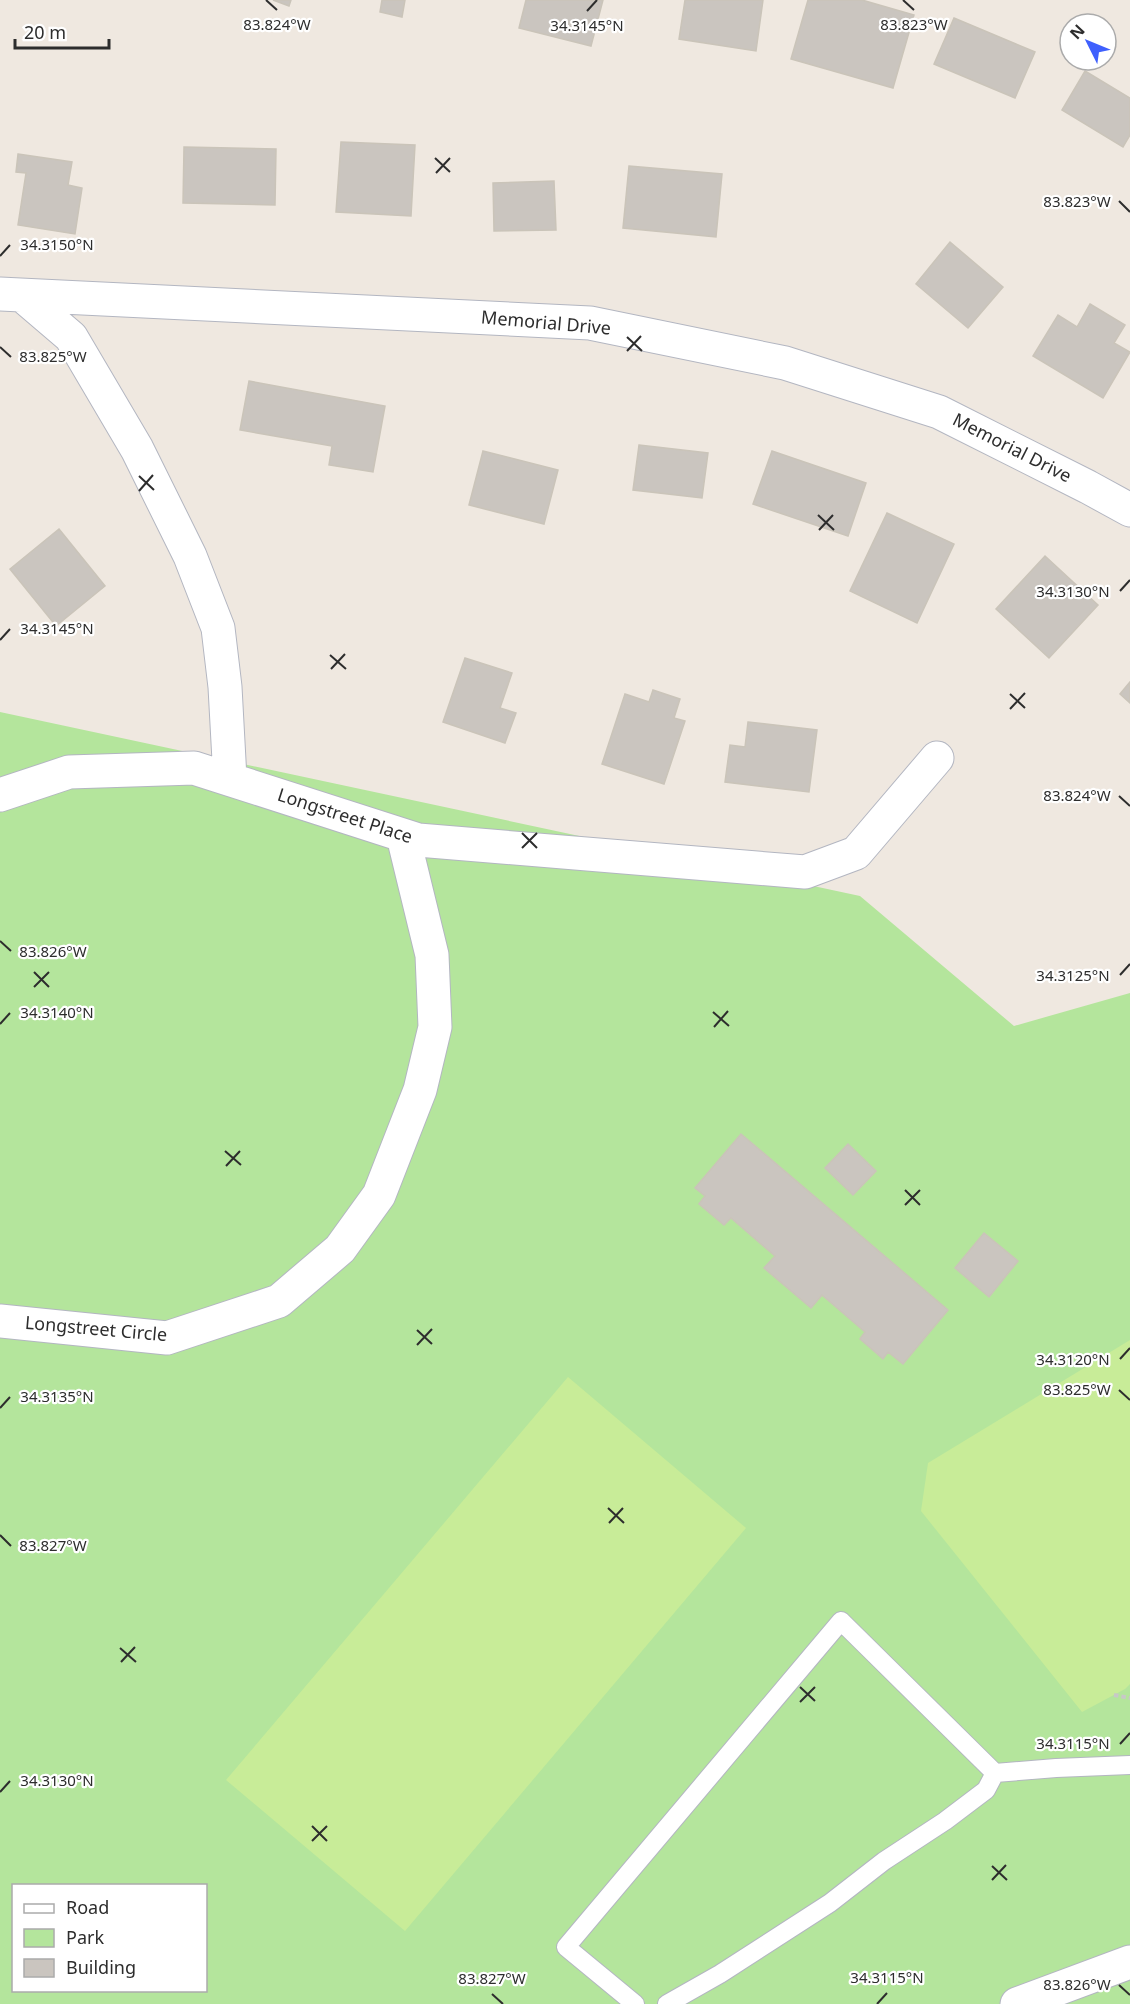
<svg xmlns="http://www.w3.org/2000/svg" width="1130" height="2004" viewBox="0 0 1130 2004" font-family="'Noto Sans',sans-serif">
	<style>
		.green { fill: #b4e59c; fill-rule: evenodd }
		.pitch { fill: #c8ec98 }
		.building { fill: #cac5bf; stroke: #cac4b9; stroke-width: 1.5 }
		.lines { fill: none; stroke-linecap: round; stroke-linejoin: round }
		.service-casing { stroke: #b3b6c1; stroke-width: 20 }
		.minor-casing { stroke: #b3b6c1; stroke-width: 35 }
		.path { stroke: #c8c8c8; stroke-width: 4; stroke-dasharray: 4.5 3; stroke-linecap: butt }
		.service { stroke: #fff; stroke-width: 18 }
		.minor { stroke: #fff; stroke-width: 33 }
		.ticks { fill: none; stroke: #2d2d2d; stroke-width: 2 }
		.labels { text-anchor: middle; stroke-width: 4.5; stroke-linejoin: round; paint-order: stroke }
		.street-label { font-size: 18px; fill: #2d2d2d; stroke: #fff }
		.ticks-label { font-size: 15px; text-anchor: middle; fill: #2d2d2d; stroke: #fff; stroke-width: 4.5; stroke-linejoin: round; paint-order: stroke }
	</style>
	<rect width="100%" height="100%" fill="#efe8e0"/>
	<!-- green -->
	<path class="green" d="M0,712l860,184 154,130 116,-33v1011h-1130zM14,1886h192v104h-192z"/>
	<!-- pitch -->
	<path class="pitch" d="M1130,1340v344l-5,5 -43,23 -161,-201 7,-48z
		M568,1377l178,151 -341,403 -179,-151z"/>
	<!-- building -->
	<path class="building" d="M273,0h18l-2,6z
		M382,0h23l-3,17 -22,-5z
		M526,0h77l-12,46 -72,-18z
		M685,0h78l-7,51 -77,-12z
		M808,0h54l52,15 -21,73 -102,-29z
		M954,18l81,34 -20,46 -81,-34z
		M1085,71l45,27v37l-7,12 -61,-37z
		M341,142l74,3 -4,71 -75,-4z
		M184,147l92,2 -1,56 -92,-2z
		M18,154l54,8 -4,23 14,3 -7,46 -57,-9 8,-52 -10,-1z
		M629,166l93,8 -6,63 -93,-9z
		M554,181l2,49 -62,1 -1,-48z
		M950,242l53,45 -35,41 -52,-44z
		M1090,304l35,21 -11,18 16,9 -27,46 -70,-42 25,-41 19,12z
		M249,381l136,25 -12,66 -44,-7 3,-19 -92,-16z
		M639,445l69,8 -6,45 -69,-8z
		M483,451l75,19 -14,54 -75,-19z
		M772,451l94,32 -18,53 -95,-32z
		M887,513l67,31 -37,79 -67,-32z
		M59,529l46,57 -49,40 -46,-57z
		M1045,556l53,49 -49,53 -53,-49z
		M465,658l47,15 -12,35 16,5 -11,30 -62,-21z
		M1130,682v21l-10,-9z
		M653,690l27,9 -6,19 11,3 -21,63 -62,-20 23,-70 24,8z
		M748,722l69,8 -8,62 -84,-10 5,-37 15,2z
		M741,1134l207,176 -45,54 -15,-12 -5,7 -23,-20 5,-7 -43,-37 -11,13 -47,-40 11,-12 -44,-38 -7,7 -25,-21 6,-8 -10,-8z
		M848,1144l28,27 -23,24 -28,-27z
		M984,1233l34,28 -29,36 -34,-29z"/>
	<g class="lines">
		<defs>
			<path id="service" d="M635,2004l-69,-57 275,-326 154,152 61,-5 74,-3
				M667,2004l53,-30 110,-71 54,-42 61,-40 41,-31 9,-17"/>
			<path id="minor" d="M0,294l590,29 195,40 154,49 149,75 42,23
				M23,296l48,41 66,112 53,107 28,72 7,59 5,92
				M0,795l69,-23 125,-4 224,72 387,32 51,-19 81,-95
				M0,1321l167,17 112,-37 61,-52 39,-54 41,-105 15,-63 -3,-72 -29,-119
				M1017,2004l113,-42"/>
		</defs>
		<!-- service casing -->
		<use href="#service" class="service-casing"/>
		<!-- minor casing -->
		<use href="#minor" class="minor-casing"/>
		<!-- path -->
		<path class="path" d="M1114,1695l16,3"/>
		<!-- service -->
		<use href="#service" class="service"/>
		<!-- minor -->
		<use href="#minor" class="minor"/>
	</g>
	<!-- ticks -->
	<path class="ticks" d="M266,0l11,10M903,0l11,10M587,11l10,-11M435,158l15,14M436,173l14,-15M1119,201l11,11M0,256l10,-11M627,337l15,14M0,347l11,10M627,351l14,-15M139,476l15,14M139,491l14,-16M818,515l16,15M819,530l14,-15M1120,591l10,-11M0,640l10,-11M330,655l16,14M331,669l14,-15M1010,694l15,14M1010,709l15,-16M1119,796l11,10M522,833l15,15M522,848l15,-15M0,941l11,10M34,972l15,15M1120,975l10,-11M34,987l15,-15M713,1012l16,14M0,1024l10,-11M714,1027l14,-16M225,1151l16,14M226,1166l14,-15M905,1190l15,15M905,1205l15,-15M417,1330l15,14M417,1345l15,-16M1120,1359l10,-11M1119,1390l11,10M0,1408l10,-11M608,1508l16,15M609,1523l14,-15M0,1535l11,11M120,1648l16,14M121,1662l14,-15M800,1687l15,14M800,1702l15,-15M1120,1744l10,-11M0,1792l10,-11M312,1826l15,15M312,1841l15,-15M992,1866l15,14M992,1880l14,-15M1119,1985l11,10M492,1994l11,10M877,2004l10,-11"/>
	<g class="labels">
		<!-- street labels -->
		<g class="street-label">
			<text transform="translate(546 323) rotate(5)" y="6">Memorial Drive</text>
			<text transform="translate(1012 448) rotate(27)" y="6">Memorial Drive</text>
			<text transform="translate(345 816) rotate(18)" y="6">Longstreet Place</text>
			<text transform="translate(96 1329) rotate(5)" y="6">Longstreet Circle</text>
		</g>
	</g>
	<g class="ticks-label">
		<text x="277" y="30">83.824°W</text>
		<text x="914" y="30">83.823°W</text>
		<text x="587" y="31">34.3145°N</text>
		<text x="1077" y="207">83.823°W</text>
		<text x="57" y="250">34.3150°N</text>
		<text x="53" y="362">83.825°W</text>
		<text x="1073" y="597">34.3130°N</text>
		<text x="57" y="634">34.3145°N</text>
		<text x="1077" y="801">83.824°W</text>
		<text x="53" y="957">83.826°W</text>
		<text x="1073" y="981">34.3125°N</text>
		<text x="57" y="1018">34.3140°N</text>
		<text x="1073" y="1365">34.3120°N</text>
		<text x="1077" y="1395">83.825°W</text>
		<text x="57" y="1402">34.3135°N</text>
		<text x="53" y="1551">83.827°W</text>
		<text x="1073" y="1749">34.3115°N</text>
		<text x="57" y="1786">34.3130°N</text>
		<text x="887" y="1983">34.3115°N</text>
		<text x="492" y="1984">83.827°W</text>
		<text x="1077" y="1990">83.826°W</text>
	</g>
	<!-- legend -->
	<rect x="12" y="1884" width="195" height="108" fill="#ffffff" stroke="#ababab" stroke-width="1.5"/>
	<rect x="24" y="1904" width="30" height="9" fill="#ffffff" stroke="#ababab" stroke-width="1.5"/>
	<text x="66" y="1914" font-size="18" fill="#2d2d2d">Road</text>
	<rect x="24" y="1929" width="30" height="18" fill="#b4e59c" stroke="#ababab" stroke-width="1.5"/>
	<text x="66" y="1944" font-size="18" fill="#2d2d2d">Park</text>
	<rect x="24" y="1959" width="30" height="18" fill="#cac5bf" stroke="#ababab" stroke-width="1.5"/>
	<text x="66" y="1974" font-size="18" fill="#2d2d2d">Building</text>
	<!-- north arrow -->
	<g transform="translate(1088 42) rotate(313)"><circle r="28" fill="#ffffff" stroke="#ababab" stroke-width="1.5"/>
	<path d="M0-4.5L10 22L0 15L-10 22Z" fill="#3f60fd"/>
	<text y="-9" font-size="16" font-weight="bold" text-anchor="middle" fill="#2d2d2d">N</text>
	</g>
	<!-- scale -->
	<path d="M15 39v9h94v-9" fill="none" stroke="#2d2d2d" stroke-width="3"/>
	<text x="24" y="39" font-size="18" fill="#2d2d2d" stroke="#ffffff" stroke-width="4.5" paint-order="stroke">20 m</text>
</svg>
